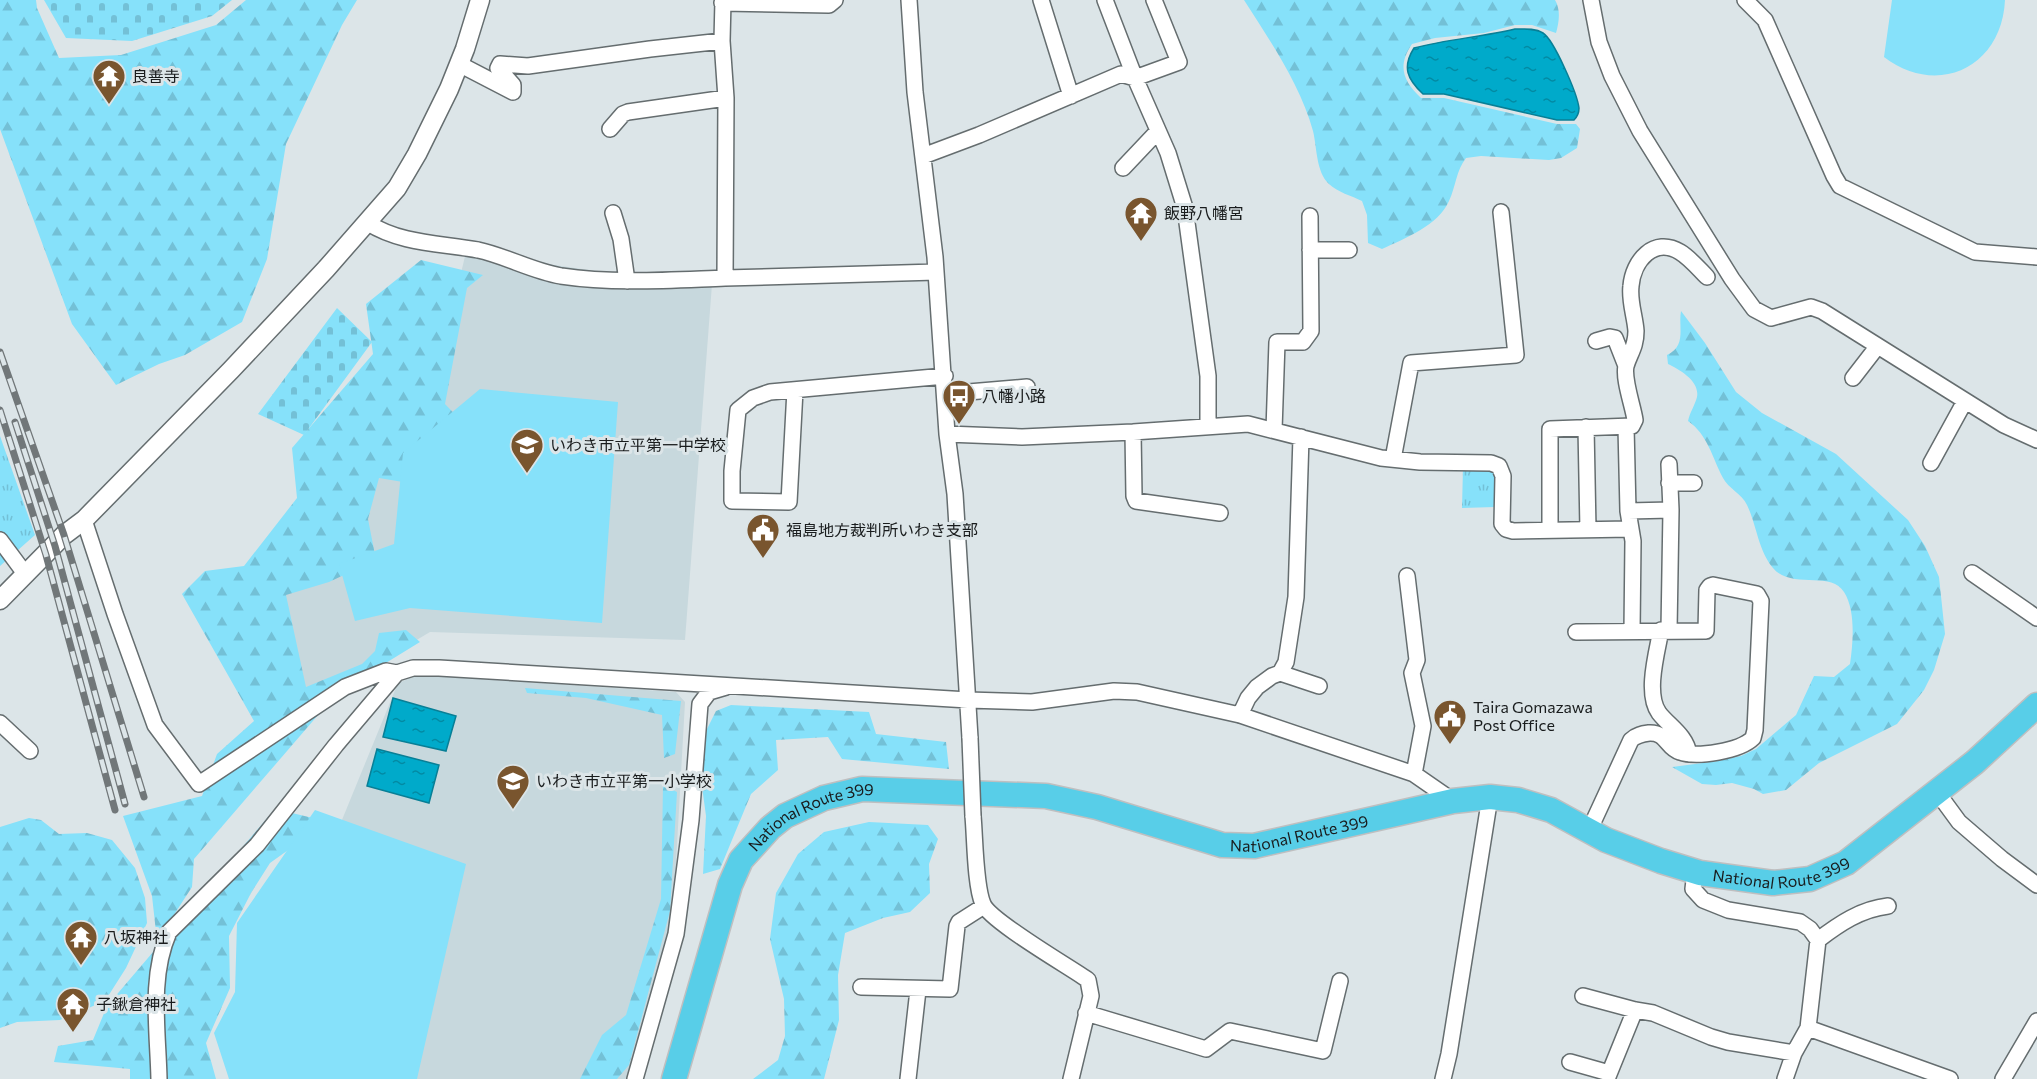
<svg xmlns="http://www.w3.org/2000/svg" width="2037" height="1079" viewBox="0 0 2037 1079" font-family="Commissioner,'Noto Sans JP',sans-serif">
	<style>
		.built { fill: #c7d8dd }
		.grass { fill: url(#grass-tufts) }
		.forest { fill: url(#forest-firs) }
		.cemetery { fill: url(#cemetery-stones) }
		.pitch { fill: #86e1fa }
		.water { fill: url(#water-ripples); stroke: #087f96; stroke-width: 1.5 }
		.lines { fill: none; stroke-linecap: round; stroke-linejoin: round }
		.minor-casing { stroke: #656d6f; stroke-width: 18 }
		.tertiary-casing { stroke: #656d6f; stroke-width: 21 }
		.trunk-casing { stroke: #bfbfc0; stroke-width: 27 }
		.minor { stroke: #fff; stroke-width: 15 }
		.tertiary { stroke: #fff; stroke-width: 18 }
		.trunk { stroke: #58cee8; stroke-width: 24 }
		.rail-casing { stroke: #717779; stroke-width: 7 }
		.rail { stroke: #dce5e8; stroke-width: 4.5; stroke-dasharray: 14; stroke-linecap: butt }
		.minor-bridge-casing { stroke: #656d6f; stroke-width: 18; stroke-linecap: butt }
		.minor-bridge { stroke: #fff; stroke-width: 15 }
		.labels { text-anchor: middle; stroke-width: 6; stroke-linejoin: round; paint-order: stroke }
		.poi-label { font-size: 16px; fill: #191c1d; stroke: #dce5e8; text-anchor: start }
		.street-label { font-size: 16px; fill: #191c1d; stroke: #dce5e8 }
	</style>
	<defs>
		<pattern id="grass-tufts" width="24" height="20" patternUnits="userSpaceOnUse" patternTransform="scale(1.5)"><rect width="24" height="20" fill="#86e1fa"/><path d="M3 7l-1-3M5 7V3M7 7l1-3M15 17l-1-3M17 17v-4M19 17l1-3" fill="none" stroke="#73c0d6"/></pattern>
		<pattern id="forest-firs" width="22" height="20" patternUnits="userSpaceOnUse" patternTransform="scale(1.5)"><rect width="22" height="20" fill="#86e1fa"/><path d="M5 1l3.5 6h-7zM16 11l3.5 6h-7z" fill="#73c0d6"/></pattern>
		<pattern id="cemetery-stones" width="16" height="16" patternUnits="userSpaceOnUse" patternTransform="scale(1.5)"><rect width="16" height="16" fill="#86e1fa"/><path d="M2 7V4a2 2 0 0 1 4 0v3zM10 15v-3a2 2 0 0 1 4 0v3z" fill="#73c0d6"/></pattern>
		<pattern id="water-ripples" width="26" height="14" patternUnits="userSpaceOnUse" patternTransform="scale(1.5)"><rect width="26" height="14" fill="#00aaca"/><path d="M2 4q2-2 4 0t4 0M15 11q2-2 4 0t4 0" fill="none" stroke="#028aa3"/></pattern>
	</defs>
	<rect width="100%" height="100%" fill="#dce5e8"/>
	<!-- built -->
	<path class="built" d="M466,252l150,22 97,-3 -28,369 -255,-8 -131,78 -26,-124 167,-224z
		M424,673l69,7 183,12 9,10 -12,215 -42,162h-395l162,-396z"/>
	<!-- grass -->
	<path class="grass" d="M0,436l35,99 -35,31z
		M1486,466l10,8 -1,33 -33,1 1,-41z"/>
	<!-- forest -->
	<path class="forest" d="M0,0h36l1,8 22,50 62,-3 95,-30 30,-25h111l-15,25 -56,119 -19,115 -25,63 -57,33 -26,9 -43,21 -44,-61 -72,-195z
		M1244,0h311c6,10 4,22 1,33l-24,-8h-17l-31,8 -49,5 -23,6c-15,22 -9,37 9,54h23l113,26h19l4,5 -3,19 -16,10 -12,2 -68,-4 -15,2c-10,13 -10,28 -17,43 -11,25 -44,37 -67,48l-14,-6 -1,-28 -5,-14c-10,-5 -25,-9 -33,-17 -13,-12 -12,-37 -16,-53 -13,-47 -43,-90 -69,-131z
		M421,260l62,15 -16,13 -22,116 26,27 -56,53 -36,-6 -11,41 8,41 -47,22 -43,13 20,92 56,-23 13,-13 4,-18 27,-3 14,12 -83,51 -143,166 -2,28 -35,54 -5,-45 -29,-80 79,-20 15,-42 37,-33 -72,-127 23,-23 39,-5 53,-68 -5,-50 81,-94 -7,-50z
		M1681,311l24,32 31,49 26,21 74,41 72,66 17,26 14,31 6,57 -11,36 -10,20 -27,34 -78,39 -33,27 -23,4 -9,-5 -22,-6 -16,2 -14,-1 -30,-17 46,-6 23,-5 15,-7 40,-34 18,-39 20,1 16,-13c3,-21 6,-53 -6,-72 -13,-22 -53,-2 -71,-24 -15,-18 -16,-42 -26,-63 -5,-11 -19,-17 -24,-27 -11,-21 -15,-43 -35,-57 2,-9 7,-16 9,-24 3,-16 -17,-27 -29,-33l-1,-9c20,-9 11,-28 14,-44z
		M525,688l156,13 -6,53 -11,4 -2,-43 -76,-17 -59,-5z
		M731,705l138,7 7,22 70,8 3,27 -107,-10 -14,-22 -52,3 2,30 -27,24 -31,75 -17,5 3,-58 -5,-37 4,-46 11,-22z
		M663,785l14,7 -7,119 -41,154 -12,14h-37l22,-44 24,-20 35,-116z
		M292,813l25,6 -5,14 -42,30 -19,30 -22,43 1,52 -24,55 10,36h-86v-10l-76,-7 4,-16 35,-6 14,-34 162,-190z
		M29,818l12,2 18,14 28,-1 25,7 23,28 10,30 2,25 -21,45 -21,33 -45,19 -43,2 -17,6v-201z
		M869,822l59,3 10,14 -9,25 1,29 -20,19 -27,6 -38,15 -7,42 1,45 -15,59h-71l25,-19 7,-24 -1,-37 -14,-60 6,-46 22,-39 26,-22z"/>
	<!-- cemetery -->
	<path class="cemetery" d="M44,0h188l-20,16 -80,25 -66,-3z
		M337,308l35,34 -68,93 -46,-21z"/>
	<!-- pitch -->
	<path class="pitch" d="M1892,0h113c-3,67 -67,98 -121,57z
		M480,389l138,13 -16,221 -192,-15 -55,13 -16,-57 55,-20 9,-91z
		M315,810l151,54 -49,215h-188l-15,-46 21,-41 2,-69z"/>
	<!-- water -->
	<path class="water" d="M1515,29c9,0 20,-1 28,4 11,7 34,60 36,75 0,5 -1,8 -5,12h-17l-113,-26h-21c-16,-15 -21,-27 -9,-46 34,-9 68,-11 101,-19z
		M393,698l63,18 -10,35 -63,-14z
		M377,749l62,16 -10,38 -62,-17z"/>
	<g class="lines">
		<defs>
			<path id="minor" d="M909,0l6,92 20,165 12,177 8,60 15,244
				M1041,0l30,96
				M1105,0l30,78 33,75 17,55 23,168v50
				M1591,0l8,42 13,34 28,55 92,148 22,30 17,9 40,-11 11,4 182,114 33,15
				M1745,0l20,20 69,156 6,10 135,66 62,5
				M722,3l107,2 6,-5
				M459,64l54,28v-7l-15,-17 2,-4 28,2 122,-17 72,-8
				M610,129l13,-15 5,-2 98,-14 -4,-57 1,-41
				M923,156l56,-21 142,-61 14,4 44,-16 -25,-62
				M1123,168l35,-37
				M613,213l8,26 6,42
				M368,223c33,21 72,20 110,27 28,6 54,21 83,26 54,8 109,4 164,2l1,-180
				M1310,250h39
				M725,278l211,-6
				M1596,341l14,-4 5,1 11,28
				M1853,378l24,-31
				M795,390l-6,112 -57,-1v-30l6,-61 15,-12 17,-6 175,-16
				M945,394l82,-7
				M1586,427l2,103
				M1626,427l2,84 5,30 -1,90
				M1274,430l3,-88h26l8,-11 -1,-115
				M1133,432l1,64 2,5 84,12
				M947,434l75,3 111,-5 115,-8 133,34 39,4 71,1 8,3 4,10 -1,48 4,5 7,2 118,-2
				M1393,459l18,-96 105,-8 -15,-143
				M1931,463l34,-62
				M1669,483h25
				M1628,511l43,-1
				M84,520l31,94 40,111 44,59 146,-97 41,-16 11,2
				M1550,530v-101l82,-3 3,-6c-2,-14 -12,-41 -9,-54 4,-13 10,-19 10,-35 -1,-15 -7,-30 -5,-45 2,-25 23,-50 49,-34 10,6 19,17 27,25
				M0,540l26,35
				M1972,573l65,45
				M1407,576l10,84 -5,13 11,53 -9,48
				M1661,630c-4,22 -16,64 -2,83 10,13 27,22 30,41
				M1669,630l2,-120 -2,-46
				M1576,632l130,-1 1,-41 3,-4 3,-1 44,9 4,7 -6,129 -2,8c-13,13 -56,20 -73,14 -14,-4 -13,-20 -31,-19 -7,1 -13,2 -18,7l-42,91
				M1280,673l39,13
				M1240,715l8,-17 9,-11 15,-11 8,-3 6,-11 10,-65 5,-160
				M0,723l30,28
				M1937,792l22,30 43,37 35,26
				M973,816c2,21 2,70 10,88 7,17 85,62 105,76l3,16 -20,83
				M1695,872l-2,17 10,11 25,10 72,12 10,7 8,11 -10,88
				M1818,940c21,-16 43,-31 70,-34
				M861,987l89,2 7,-63 2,-4 25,-16
				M1583,996l52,14 18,3 58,24 17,5 66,11
				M1086,1013l120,36 24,-18 93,20 17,-70
				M1570,1062l39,11
				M159,1079c-1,-48 -10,-102 10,-147l88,-87 79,-100 61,-72 16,-5h26l529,32 64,2 82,-11 23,1 103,23 174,59 39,27
				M635,1079l41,-145 15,-114 9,-116 9,-12 17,-5
				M908,1079l10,-89
				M1443,1079l6,-25 41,-257
				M1607,1079l28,-69
				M1785,1079l9,-26 14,-25 142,51
				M2003,1079l34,-58"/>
			<path id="tertiary" d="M0,600l64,-65 20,-15 147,-150 95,-101 71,-81 20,-34 32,-65 16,-40 15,-49"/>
			<g id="trunk">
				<path id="s1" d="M674,1079l56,-194 11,-25 29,-32 15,-12 39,-18 38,-9 184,7 51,11 125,38 32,1 199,-45 37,-4 28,3 33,10 55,30 55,21 39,12 73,10 37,-4 36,-16 129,-101 62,-57"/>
			</g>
		</defs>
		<!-- minor casing -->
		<use href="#minor" class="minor-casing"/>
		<!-- tertiary casing -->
		<use href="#tertiary" class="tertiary-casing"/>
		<!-- trunk casing -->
		<use href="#trunk" class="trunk-casing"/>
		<!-- minor -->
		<use href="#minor" class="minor"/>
		<!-- tertiary -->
		<use href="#tertiary" class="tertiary"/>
		<!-- trunk -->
		<use href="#trunk" class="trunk"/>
		<defs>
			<path id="rail" d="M0,352l64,183 80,262
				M0,410l46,145 69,255
				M15,422l40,124 70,258"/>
		</defs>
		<!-- rail casing -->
		<use href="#rail" class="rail-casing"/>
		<!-- rail -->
		<use href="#rail" class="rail"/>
		<defs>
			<path id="minor-bridge" d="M970,738l3,78"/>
		</defs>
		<!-- minor-bridge casing -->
		<use href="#minor-bridge" class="minor-bridge-casing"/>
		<!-- minor-bridge -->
		<use href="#minor-bridge" class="minor-bridge"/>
	</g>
	<!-- icons -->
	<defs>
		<symbol id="temple-pin" viewBox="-11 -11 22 30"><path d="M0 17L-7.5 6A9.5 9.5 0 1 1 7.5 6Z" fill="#79552e" stroke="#dce5e8"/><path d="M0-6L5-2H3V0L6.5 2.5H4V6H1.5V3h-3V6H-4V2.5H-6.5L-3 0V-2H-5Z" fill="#fff"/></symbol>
		<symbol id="bus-pin" viewBox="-11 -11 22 30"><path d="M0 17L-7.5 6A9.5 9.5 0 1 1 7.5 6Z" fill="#79552e" stroke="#dce5e8"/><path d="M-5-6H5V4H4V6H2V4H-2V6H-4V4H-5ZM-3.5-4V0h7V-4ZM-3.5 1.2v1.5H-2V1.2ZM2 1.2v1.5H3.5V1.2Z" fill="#fff"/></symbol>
		<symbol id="school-pin" viewBox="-11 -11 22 30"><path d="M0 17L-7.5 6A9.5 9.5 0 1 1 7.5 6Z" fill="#79552e" stroke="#dce5e8"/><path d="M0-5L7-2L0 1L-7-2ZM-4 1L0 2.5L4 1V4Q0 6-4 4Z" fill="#fff"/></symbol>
		<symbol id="civic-pin" viewBox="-11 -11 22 30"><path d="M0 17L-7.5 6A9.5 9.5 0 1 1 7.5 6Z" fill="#79552e" stroke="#dce5e8"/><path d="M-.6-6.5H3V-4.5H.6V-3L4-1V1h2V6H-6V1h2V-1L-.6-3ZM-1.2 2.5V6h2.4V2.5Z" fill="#fff"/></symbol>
	</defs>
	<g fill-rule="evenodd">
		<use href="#temple-pin" x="90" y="57" width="38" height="52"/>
		<use href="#temple-pin" x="1122" y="194" width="38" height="52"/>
		<use href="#bus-pin" x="940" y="377" width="38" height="52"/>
		<use href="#school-pin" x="508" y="426" width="38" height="52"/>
		<use href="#civic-pin" x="744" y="511" width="38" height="52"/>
		<use href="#civic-pin" x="1431" y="697" width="38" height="52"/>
		<use href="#school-pin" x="494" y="762" width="38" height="52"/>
		<use href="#temple-pin" x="62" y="918" width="38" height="52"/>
		<use href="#temple-pin" x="54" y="985" width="38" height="52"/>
	</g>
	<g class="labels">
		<!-- poi labels -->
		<g class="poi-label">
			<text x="132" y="82">良善寺</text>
			<text x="1164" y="219">飯野八幡宮</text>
			<text x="982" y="402">八幡小路</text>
			<text x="550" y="451">いわき市立平第一中学校</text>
			<text x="786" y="536">福島地方裁判所いわき支部</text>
			<text x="1473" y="713">Taira Gomazawa<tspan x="1473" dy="18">Post Office</tspan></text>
			<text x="536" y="787">いわき市立平第一小学校</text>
			<text x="104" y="943">八坂神社</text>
			<text x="96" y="1010">子鍬倉神社</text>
		</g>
		<!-- street labels -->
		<g class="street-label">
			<text dy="6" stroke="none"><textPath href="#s1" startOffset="315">National Route 399</textPath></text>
			<text dy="6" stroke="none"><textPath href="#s1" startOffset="819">National Route 399</textPath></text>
			<text dy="6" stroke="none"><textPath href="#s1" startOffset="1322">National Route 399</textPath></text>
		</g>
	</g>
</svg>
